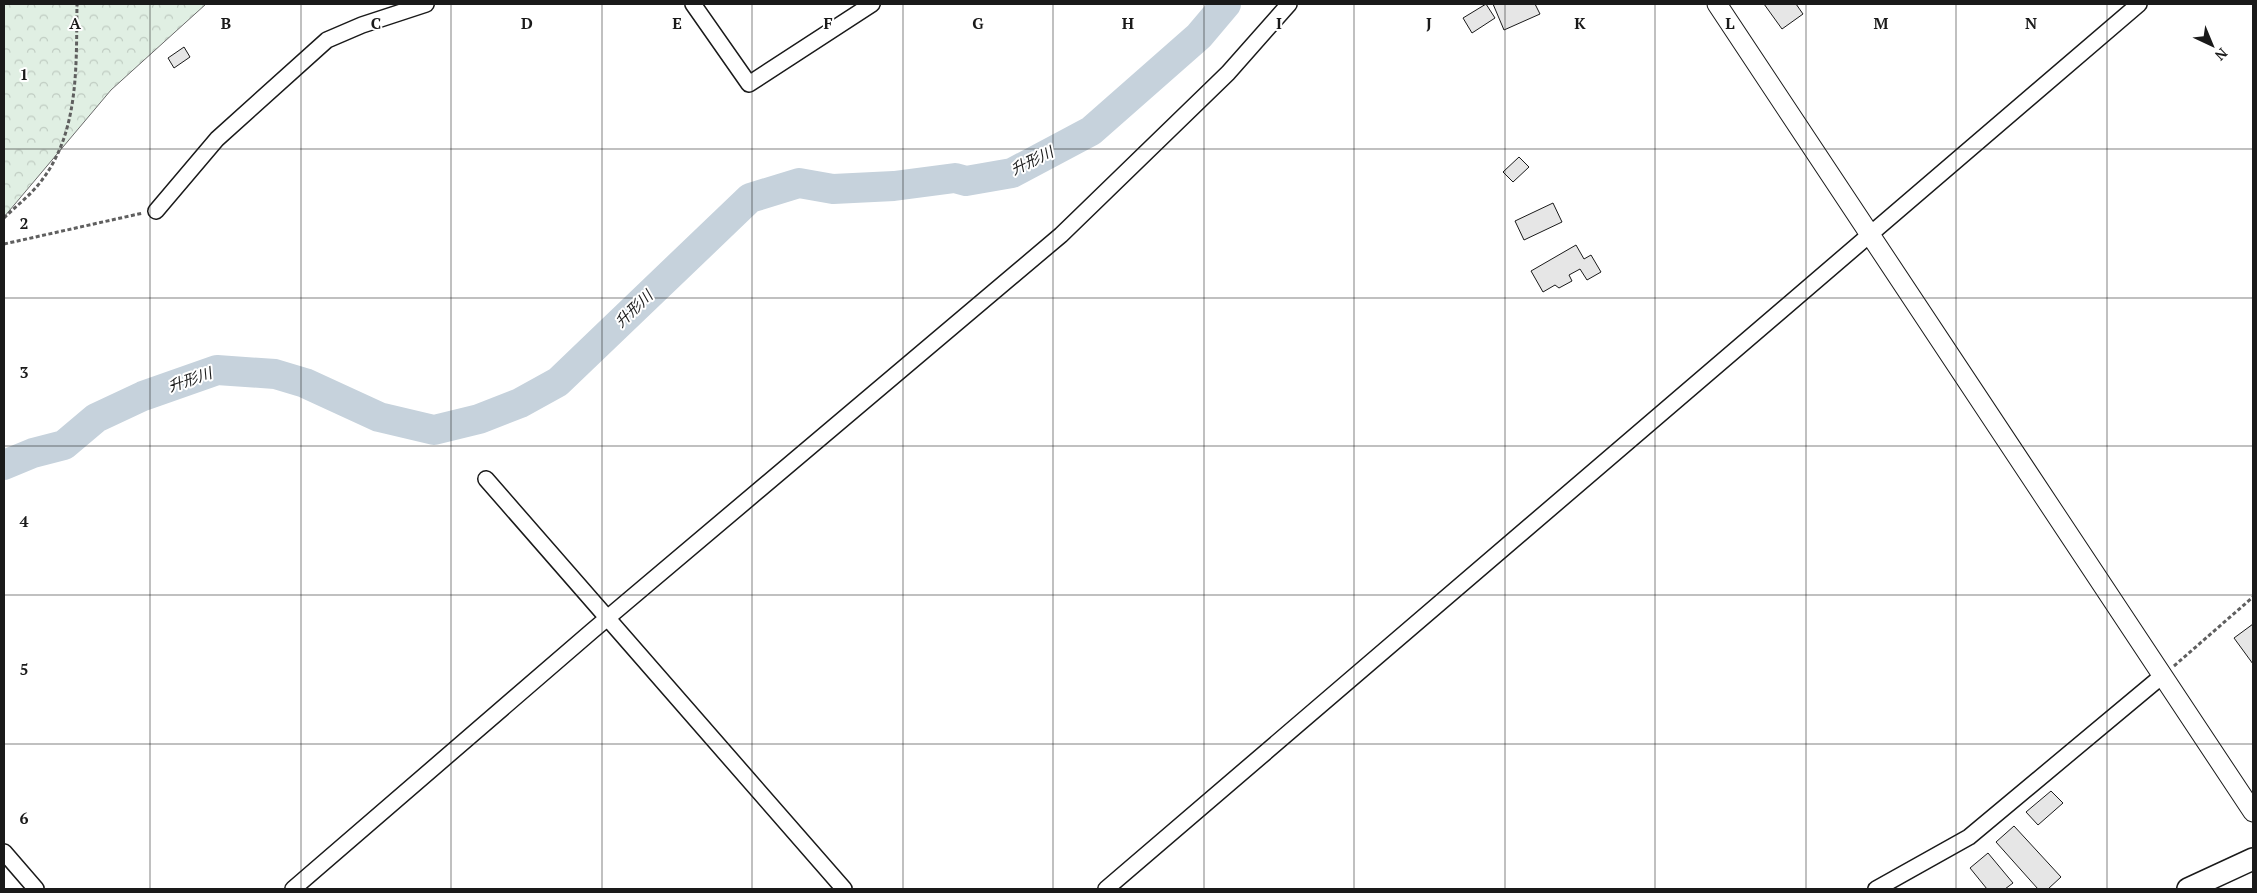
<svg xmlns="http://www.w3.org/2000/svg" width="2257" height="893" viewBox="0 0 2257 893" font-family="'PT Serif','Noto Sans JP',serif">
	<style>
		.forest { fill: url(#forest-crowns); stroke: #6a6a6a }
		.lines { fill: none; stroke-linecap: round; stroke-linejoin: round }
		.river { stroke: #c6d2dc; stroke-width: 30 }
		.building { fill: #e6e6e6; stroke: #1a1a1a }
		.minor-casing { stroke: #1a1a1a; stroke-width: 18 }
		.tertiary-casing { stroke: #1a1a1a; stroke-width: 21 }
		.secondary-casing { stroke: #1a1a1a; stroke-width: 24 }
		.path { stroke: #5f5f5f; stroke-width: 3; stroke-dasharray: 4 2.5; stroke-linecap: butt }
		.minor { stroke: #fff; stroke-width: 15 }
		.tertiary { stroke: #fff; stroke-width: 19 }
		.secondary { stroke: #fff; stroke-width: 21 }
		.grid { fill: none; stroke: #1a1a1a; stroke-width: 1; stroke-opacity: 0.55 }
		.labels { text-anchor: middle; stroke-width: 4; stroke-linejoin: round; paint-order: stroke }
		.water-label { font-size: 15px; font-style: italic; fill: #1a1a1a; stroke: #fff }
		.grid-label { font-size: 16px; text-anchor: middle; font-weight: bold; fill: #1a1a1a; stroke: #fff; stroke-width: 4; stroke-linejoin: round; paint-order: stroke }
	</style>
	<defs>
		<pattern id="forest-crowns" width="20" height="18" patternUnits="userSpaceOnUse" patternTransform="scale(1.25)"><rect width="20" height="18" fill="#e0efe3"/><path d="M2 6a3 3 0 1 1 6 0M12 15a3 3 0 1 1 6 0" fill="none" stroke="#c0ccc2"/></pattern>
	</defs>
	<rect width="100%" height="100%" fill="#fff"/>
	<!-- forest -->
	<path class="forest" d="M4,4h202l-95,86 -107,127z"/>
	<g class="lines">
		<!-- river -->
		<path class="river" d="M4,465l29,-12 31,-8 32,-27 47,-22 74,-26 58,4 30,9 74,34 55,13 45,-11 41,-16 38,-21 192,-184 49,-15 34,6 61,-3 61,-8 11,3 46,-8 79,-42 108,-95 27,-32"/>
	</g>
	<!-- building -->
	<path class="building" d="M1486,4l9,14 -23,15 -9,-15z
		M1493,4h42l5,10 -36,16z
		M1764,4h32l7,10 -21,15z
		M184,47l6,10 -16,11 -6,-10z
		M1519,157l10,10 -16,15 -10,-10z
		M1553,203l9,19 -38,18 -9,-19z
		M1576,245l8,14 7,-4 10,17 -14,8 -7,-11 -11,6 3,6 -13,7 -4,-3 -12,7 -12,-21z
		M2253,624v40l-19,-26z
		M2051,791l12,12 -25,22 -12,-13z
		M2014,826l47,51 -13,12h-10l-42,-47z
		M1988,853l25,30 -8,6h-18l-17,-21z"/>
	<g class="lines">
		<defs>
			<path id="minor" d="M693,4l56,80 123,-80
				M156,211l61,-72 110,-99 35,-15 64,-21
				M486,479l358,410
				M4,852l32,37
				M293,889l299,-258 469,-396 167,-162 61,-69
				M1106,889l1033,-885
				M1876,889l93,-52 193,-161"/>
			<path id="tertiary" d="M1717,4l536,808"/>
			<path id="secondary" d="M2188,889l65,-30"/>
		</defs>
		<!-- minor casing -->
		<use href="#minor" class="minor-casing"/>
		<!-- tertiary casing -->
		<use href="#tertiary" class="tertiary-casing"/>
		<!-- secondary casing -->
		<use href="#secondary" class="secondary-casing"/>
		<!-- path -->
		<path class="path" d="M4,218c12,-12 28,-24 38,-38 38,-50 34,-117 35,-176
			M4,244l139,-31
			M2174,666l79,-69"/>
		<!-- minor -->
		<use href="#minor" class="minor"/>
		<!-- tertiary -->
		<use href="#tertiary" class="tertiary"/>
		<!-- secondary -->
		<use href="#secondary" class="secondary"/>
	</g>
	<!-- grid -->
	<path class="grid" d="M150,4v885M301,4v885M451,4v885M602,4v885M752,4v885M903,4v885M1053,4v885M1204,4v885M1354,4v885M1505,4v885M1655,4v885M1806,4v885M1956,4v885M2107,4v885M4,149h2249M4,298h2249M4,446h2249M4,595h2249M4,744h2249"/>
	<g class="labels">
		<!-- water labels -->
		<g class="water-label">
			<text transform="translate(1032 161) rotate(-26)" y="5">升形川</text>
			<text transform="translate(634 309) rotate(-44)" y="5">升形川</text>
			<text transform="translate(190 380) rotate(-19)" y="5">升形川</text>
		</g>
	</g>
	<g class="grid-label">
		<text x="75" y="29">A</text>
		<text x="226" y="29">B</text>
		<text x="376" y="29">C</text>
		<text x="527" y="29">D</text>
		<text x="677" y="29">E</text>
		<text x="828" y="29">F</text>
		<text x="978" y="29">G</text>
		<text x="1128" y="29">H</text>
		<text x="1279" y="29">I</text>
		<text x="1429" y="29">J</text>
		<text x="1580" y="29">K</text>
		<text x="1730" y="29">L</text>
		<text x="1881" y="29">M</text>
		<text x="2031" y="29">N</text>
		<text x="24" y="80">1</text>
		<text x="24" y="229">2</text>
		<text x="24" y="378">3</text>
		<text x="24" y="527">4</text>
		<text x="24" y="675">5</text>
		<text x="24" y="824">6</text>
	</g>
	<!-- border -->
	<rect width="2257" height="893" fill="none" stroke="#1a1a1a" stroke-width="10"/>
	<!-- north arrow -->
	<g transform="translate(2212 45) rotate(136)" stroke="#ffffff" stroke-width="4" paint-order="stroke">
	<path d="M0-4L9 19L0 12L-9 19Z" fill="#1a1a1a"/>
	<text y="-8" font-size="14" font-weight="bold" text-anchor="middle" fill="#1a1a1a">N</text>
	</g>
</svg>
